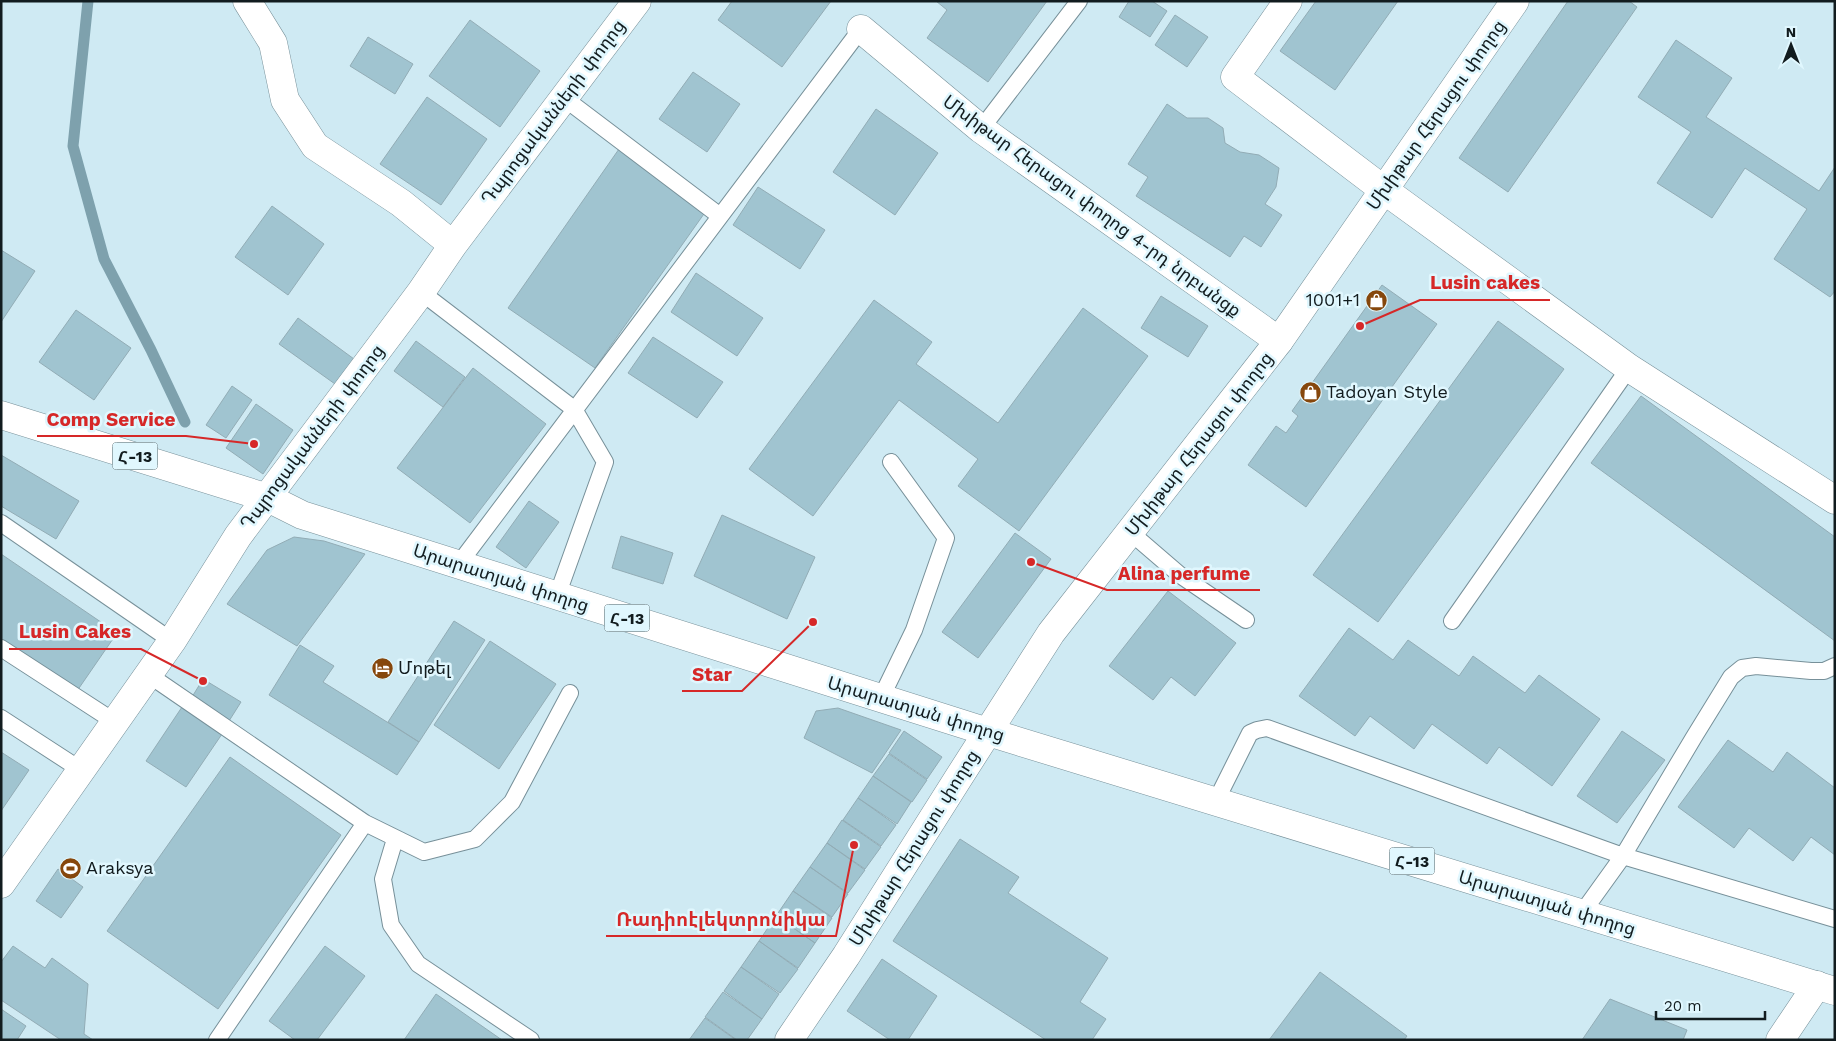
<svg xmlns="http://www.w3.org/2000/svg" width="1836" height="1041" viewBox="0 0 1836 1041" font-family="'Work Sans','Noto Sans Armenian',sans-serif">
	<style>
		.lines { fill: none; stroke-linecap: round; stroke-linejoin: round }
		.stream { stroke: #7ea1ad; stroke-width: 11 }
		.building { fill: #a0c4d0; stroke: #92acb5 }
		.lane-casing { stroke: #779099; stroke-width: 18 }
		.street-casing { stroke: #779099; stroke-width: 29 }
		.secondary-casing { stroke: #779099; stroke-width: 29 }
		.primary-casing { stroke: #779099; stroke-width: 29 }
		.lane { stroke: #fff; stroke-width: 16 }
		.street { stroke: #fff; stroke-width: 28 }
		.secondary { stroke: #fff; stroke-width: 28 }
		.primary { stroke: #fff; stroke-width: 28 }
		.labels { text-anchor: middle; stroke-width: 5; stroke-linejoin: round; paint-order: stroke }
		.shield { fill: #e0f7fe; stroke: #505e62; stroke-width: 1 }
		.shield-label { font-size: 16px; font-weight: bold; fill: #121c1f }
		.street-label { font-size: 18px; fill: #121c1f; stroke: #e0f7fe }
		.poi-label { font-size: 18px; fill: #121c1f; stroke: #e0f7fe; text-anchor: start }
		.leader { fill: none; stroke: #d62828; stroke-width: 2 }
		.callout-dot { fill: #d62828; stroke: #e0f7fe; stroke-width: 2 }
		.callout-label { font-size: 19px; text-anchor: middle; font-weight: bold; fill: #d62828; stroke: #e0f7fe; stroke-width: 5; stroke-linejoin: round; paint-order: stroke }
	</style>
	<rect width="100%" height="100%" fill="#cfeaf3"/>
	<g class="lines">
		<!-- stream -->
		<path class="stream" d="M88,1l-15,145 31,113 47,91 34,72"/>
	</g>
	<!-- building -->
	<path class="building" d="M732,1h99l-49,66 -64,-47z
		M936,1h111l-59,81 -61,-44 20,-28z
		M1129,1h23l15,10 -17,26 -31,-20z
		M1316,1h82l-63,89 -55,-39z
		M1568,1h61l8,6 -129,185 -49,-34z
		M1175,15l33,22 -21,30 -32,-22z
		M470,20l70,51 -40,56 -71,-51z
		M368,37l45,27 -18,30 -45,-28z
		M1676,40l56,38 -26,39 113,74 16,-24v124l-5,6 -56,-38 33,-50 -62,-41 -33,50 -55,-35 34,-51 -53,-35z
		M693,72l47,32 -33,48 -48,-33z
		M427,97l60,42 -46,66 -61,-41z
		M1167,104l20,14h21l15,10 2,15 15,9 19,3 20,13 -3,19 -11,17 17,11 -21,32 -17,-11 -14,21 -94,-61 12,-19 -20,-13z
		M876,109l62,44 -43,62 -62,-43z
		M619,149l87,62 -111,157 -87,-60z
		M758,187l67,43 -25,39 -67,-44z
		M272,206l52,38 -36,51 -53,-38z
		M1,250l34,21 -34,51z
		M696,273l67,45 -26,38 -66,-44z
		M1382,285l55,39 -131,183 -58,-42 28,-39 10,7 12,-17 -6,-5z
		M1161,296l47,30 -20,31 -47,-29z
		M874,300l58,42 -16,22 82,59 85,-115 65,48 -129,175 -61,-45 20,-27 -79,-59 -86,116 -64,-47z
		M76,310l55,38 -37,52 -55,-38z
		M298,318l56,41 -19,25 -56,-40z
		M1498,321l66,48 -186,253 -65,-47z
		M653,337l70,45 -26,36 -69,-45z
		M416,341l49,36 -22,30 -49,-36z
		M473,368l73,56 -76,99 -73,-55z
		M232,386l20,14 -26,38 -20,-13z
		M1641,396l194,141v104l-244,-178z
		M256,404l37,26 -30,44 -37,-26z
		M1,455l78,46 -23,38 -55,-33z
		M529,501l30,21 -33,46 -30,-21z
		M722,515l93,42 -28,62 -93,-43z
		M1015,533l36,26 -73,99 -36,-26z
		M621,536l52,17 -10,31 -51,-16z
		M294,537l30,4 41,13 -68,92 -70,-42 40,-54z
		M1,554l116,79 -40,58 -76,-52z
		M1168,591l68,52 -41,53 -24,-19 -18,23 -44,-34z
		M454,621l31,19 -66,102 -31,-20z
		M1349,628l44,32 15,-20 51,36 14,-20 52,37 14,-18 61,44 -48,67 -53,-39 -12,17 -55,-40 -18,25 -44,-33 -15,20 -56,-40z
		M490,641l66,43 -57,85 -65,-44z
		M300,645l34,21 -11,16 96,60 -22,33 -128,-80z
		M203,679l38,23 -12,19 -37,-24z
		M182,707l40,27 -36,53 -40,-26z
		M838,708l63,22 -29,43 -68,-35 12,-27z
		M904,731l38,26 -15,22 -38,-26z
		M1622,731l43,29 -48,63 -40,-27z
		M1728,740l45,32 14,-20 48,36v67l-24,-18 -18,24 -44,-33 -15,20 -56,-41z
		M1,752l28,18 -28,41z
		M889,754l38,26 -15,22 -39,-26z
		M230,757l111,78 -123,174 -111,-78z
		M873,776l38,26 -14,22 -39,-26z
		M858,798l38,27 -15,21 -38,-26z
		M842,820l39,27 -16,22 -38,-26z
		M960,839l59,38 -11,16 100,65 -28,44 26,17 -14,21h-46l-153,-99z
		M827,843l38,27 -17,23 -38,-26z
		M810,867l38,27 -16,23 -39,-26z
		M58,869l25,18 -22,31 -25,-17z
		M793,891l39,27 -17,25 -39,-27z
		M776,916l39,27 -17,25 -39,-27z
		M759,941l39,28 -18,24 -39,-26z
		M13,946l32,22 7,-10 36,26 -4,50 9,6h-32l-60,-40v-38z
		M325,946l40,30 -48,64h-22l-26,-19z
		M882,959l55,37 -29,44h-18l-43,-29z
		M741,967l38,27 -17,25 -38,-28z
		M1320,972l87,64 -3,4h-135z
		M723,992l39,27 -15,21h-10l-32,-23z
		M436,994l66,46h-98z
		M1610,999l77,31 -4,10h-101z
		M1,1009l25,17 -9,14h-16z
		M705,1018l31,22h-47z"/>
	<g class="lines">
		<defs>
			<path id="lane" d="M564,98l156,118
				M981,129l98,-128
				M421,292l153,117 31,53 -48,134
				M1,523l171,118
				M1130,532l50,43 66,45
				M458,565l403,-536
				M1452,621l177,-253
				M1,648l114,74
				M149,675l216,148 59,29 51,-13 37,-37 58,-109
				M881,698l33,-68 32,-92 -55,-76
				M1,718l80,52
				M1216,801l34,-68 7,-3 10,-2 356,128 212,63
				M395,839l-12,40 8,46 27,39 113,76
				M1582,913l41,-57 71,-119 37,-60 11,-9 14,-2 55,5h13l11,-5
				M217,1040l148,-217"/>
			<path id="street" d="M247,1l26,42 12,57 30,46 86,57 52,42
				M1288,1l-53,76 149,113 245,178 206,132
				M861,29l120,100 298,212
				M1,884l171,-243 66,-105 183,-244 32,-47 184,-244
				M1780,1040l37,-55"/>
			<path id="secondary" d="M789,1040l57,-84 113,-179 92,-144 228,-292 236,-340"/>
			<path id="primary" d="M1,415l267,83 34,17 686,217 847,259"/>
		</defs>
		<!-- lane casing -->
		<use href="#lane" class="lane-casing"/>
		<!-- street casing -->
		<use href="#street" class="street-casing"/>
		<!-- secondary casing -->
		<use href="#secondary" class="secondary-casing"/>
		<!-- primary casing -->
		<use href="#primary" class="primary-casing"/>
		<!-- lane -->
		<use href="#lane" class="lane"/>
		<!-- street -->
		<use href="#street" class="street"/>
		<!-- secondary -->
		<use href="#secondary" class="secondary"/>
		<!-- primary -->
		<use href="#primary" class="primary"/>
	</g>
	<!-- icons -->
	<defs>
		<symbol id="shop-disc" viewBox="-11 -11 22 22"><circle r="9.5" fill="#86470c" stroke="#e0f7fe"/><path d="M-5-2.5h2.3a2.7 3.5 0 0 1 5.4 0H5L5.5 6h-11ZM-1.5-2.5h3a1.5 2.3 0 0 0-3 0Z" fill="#fff"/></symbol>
		<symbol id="hotel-disc" viewBox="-11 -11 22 22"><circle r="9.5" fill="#86470c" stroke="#e0f7fe"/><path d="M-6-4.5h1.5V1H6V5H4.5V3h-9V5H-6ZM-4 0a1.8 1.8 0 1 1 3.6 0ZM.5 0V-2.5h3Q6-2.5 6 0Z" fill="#fff"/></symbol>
		<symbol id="stadium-disc" viewBox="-11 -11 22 22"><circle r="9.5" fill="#86470c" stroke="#e0f7fe"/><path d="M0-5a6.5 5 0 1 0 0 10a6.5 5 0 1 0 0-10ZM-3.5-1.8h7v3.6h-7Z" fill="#fff"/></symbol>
	</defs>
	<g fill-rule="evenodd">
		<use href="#shop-disc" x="1364" y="288" width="25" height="25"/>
		<use href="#shop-disc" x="1298" y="380" width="25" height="25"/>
		<use href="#hotel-disc" x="370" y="656" width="25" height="25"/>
		<use href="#stadium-disc" x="58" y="856" width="25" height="25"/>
	</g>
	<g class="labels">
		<!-- shield labels -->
		<g class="shield">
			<rect x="112.5" y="442.5" width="45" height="27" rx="4"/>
			<rect x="604.5" y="604.5" width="45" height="27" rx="4"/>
			<rect x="1389.5" y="847.5" width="45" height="27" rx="4"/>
		</g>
		<g class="shield-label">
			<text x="135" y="462">Հ-13</text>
			<text x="627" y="624">Հ-13</text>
			<text x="1412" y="867">Հ-13</text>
		</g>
		<!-- street labels -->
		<g class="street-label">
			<text transform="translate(553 112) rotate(-53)" y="6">Դպրոցականների փողոց</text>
			<text transform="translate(1436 115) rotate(-55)" y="6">Մխիթար Հերացու փողոց</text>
			<text transform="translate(1092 206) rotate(36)" y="6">Մխիթար Հերացու փողոց 4-րդ նրբանցք</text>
			<text transform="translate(312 437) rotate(-53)" y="6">Դպրոցականների փողոց</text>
			<text transform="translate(1199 444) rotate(-52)" y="6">Մխիթար Հերացու փողոց</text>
			<text transform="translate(501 578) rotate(18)" y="6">Արարատյան փողոց</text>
			<text transform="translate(916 709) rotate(17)" y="6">Արարատյան փողոց</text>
			<text transform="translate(914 848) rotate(-58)" y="6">Մխիթար Հերացու փողոց</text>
			<text transform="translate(1547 903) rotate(17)" y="6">Արարատյան փողոց</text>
		</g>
		<!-- poi labels -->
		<g class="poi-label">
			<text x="1360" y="306" text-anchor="end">1001+1</text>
			<text x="1326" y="398">Tadoyan Style</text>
			<text x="398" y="674">Մոթել</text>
			<text x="86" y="874">Araksya</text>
		</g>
	</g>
	<!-- callouts -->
	<path class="leader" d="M1360 326L1420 300H1550M254 444L186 436H37M1031 562L1107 590H1260M203 681L141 649H9M813 622L742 691H682M854 845L836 936H606"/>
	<g class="callout-dot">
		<circle cx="1360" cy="326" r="5"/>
		<circle cx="254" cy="444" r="5"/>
		<circle cx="1031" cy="562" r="5"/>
		<circle cx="203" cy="681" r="5"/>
		<circle cx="813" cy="622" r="5"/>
		<circle cx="854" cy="845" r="5"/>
	</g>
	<g class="callout-label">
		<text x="1485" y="289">Lusin cakes</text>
		<text x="111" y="426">Comp Service</text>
		<text x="1184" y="580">Alina perfume</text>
		<text x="75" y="638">Lusin Cakes</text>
		<text x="712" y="681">Star</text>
		<text x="721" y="926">Ռադիոէլեկտրոնիկա</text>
	</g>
	<!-- border -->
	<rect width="1836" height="1041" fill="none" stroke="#121c1f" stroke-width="5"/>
	<!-- north arrow -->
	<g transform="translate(1791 45)" stroke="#e0f7fe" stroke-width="4" paint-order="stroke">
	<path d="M0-4L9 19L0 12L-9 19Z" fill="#121c1f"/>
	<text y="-8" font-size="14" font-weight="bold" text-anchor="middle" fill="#121c1f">N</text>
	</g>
	<!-- scale -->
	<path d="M1656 1011v8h109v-8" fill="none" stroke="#121c1f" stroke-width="2.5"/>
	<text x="1664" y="1011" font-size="15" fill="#121c1f" stroke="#e0f7fe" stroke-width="4" paint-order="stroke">20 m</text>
</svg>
